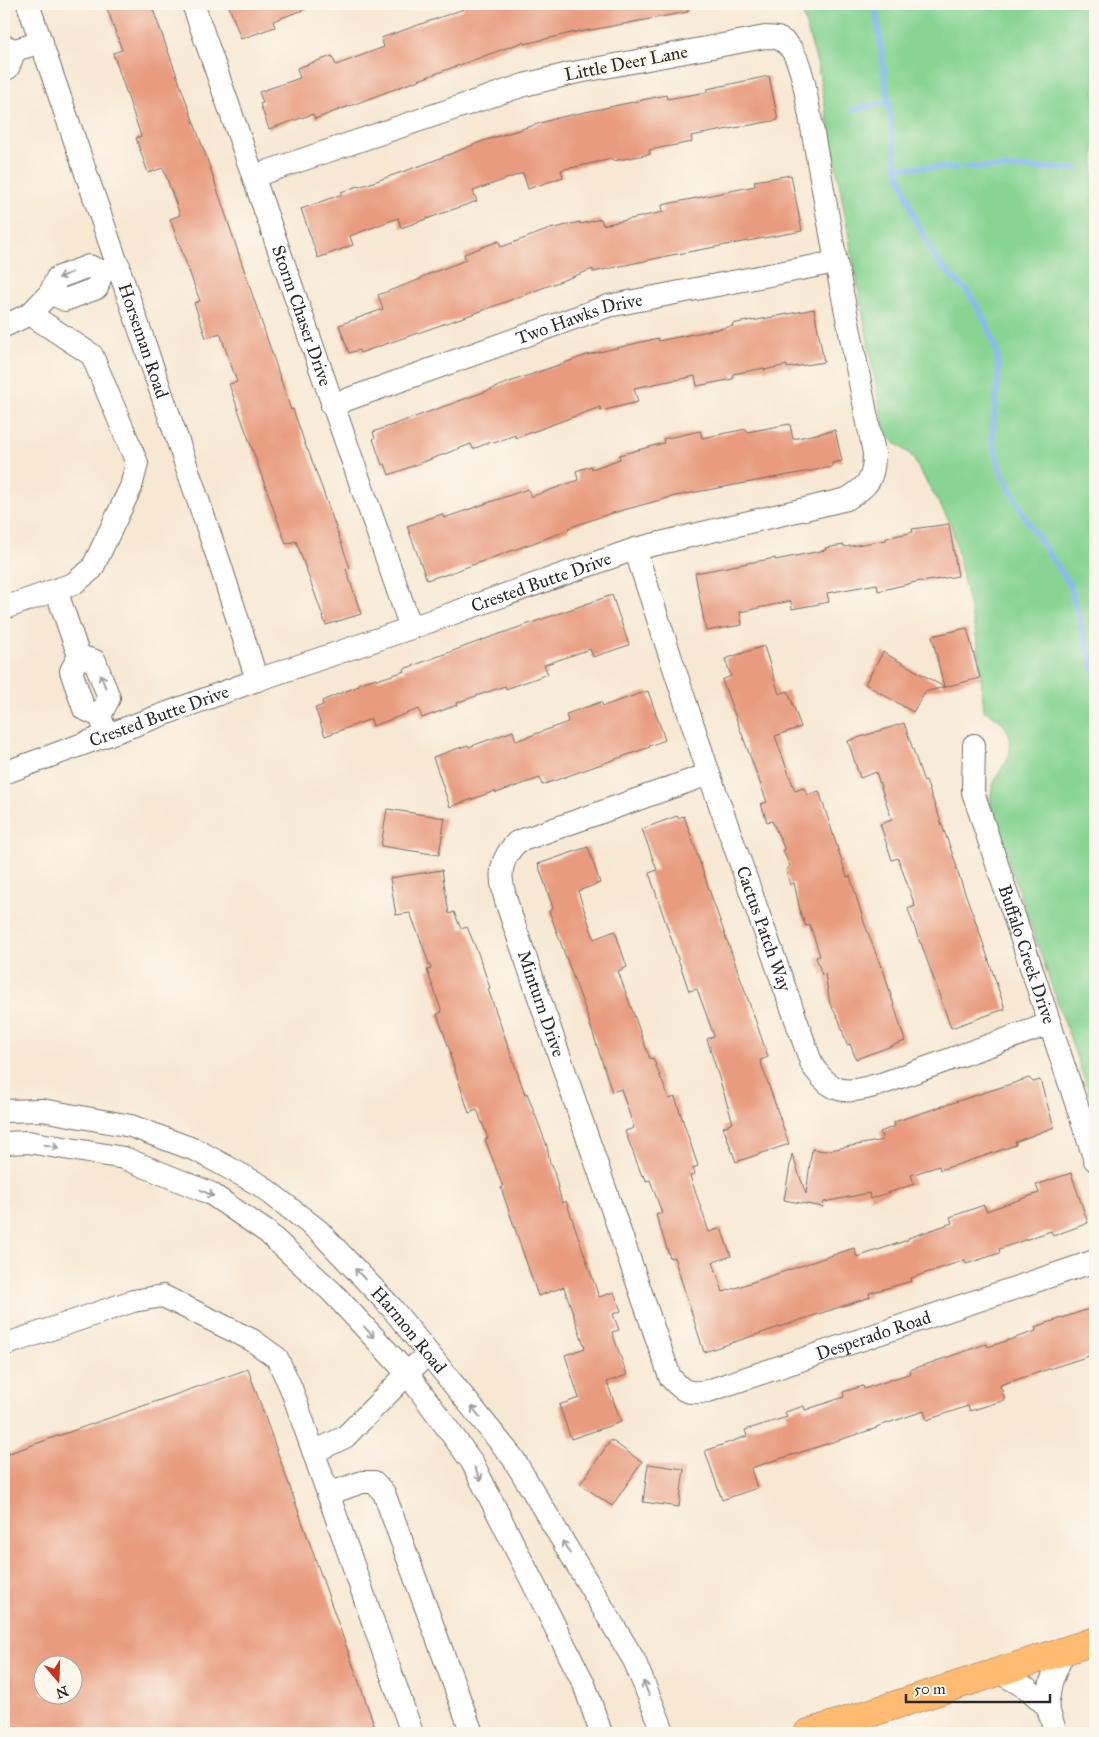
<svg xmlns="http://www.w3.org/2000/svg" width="1099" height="1737" viewBox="0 0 1099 1737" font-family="'IM FELL Great Primer',serif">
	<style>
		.green { fill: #87d493; stroke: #59805f }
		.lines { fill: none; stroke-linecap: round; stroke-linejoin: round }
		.stream { stroke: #89b8f4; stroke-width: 5.5 }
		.building { fill: #e89b7e; fill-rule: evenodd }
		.minor-casing { stroke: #726d66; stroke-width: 24 }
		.major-casing { stroke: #726d66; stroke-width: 29 }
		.minor { stroke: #fff; stroke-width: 22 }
		.major { stroke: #ffbb71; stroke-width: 28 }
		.oneway { stroke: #a0a0a0 }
		.labels { text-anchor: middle; stroke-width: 5; stroke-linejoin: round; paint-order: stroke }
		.street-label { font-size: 18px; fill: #2b2b2b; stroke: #fbf7ec }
	</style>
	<rect width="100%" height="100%" fill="#fbf7ec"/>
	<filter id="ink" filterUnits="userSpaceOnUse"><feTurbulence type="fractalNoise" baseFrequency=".02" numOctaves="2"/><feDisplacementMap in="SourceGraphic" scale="10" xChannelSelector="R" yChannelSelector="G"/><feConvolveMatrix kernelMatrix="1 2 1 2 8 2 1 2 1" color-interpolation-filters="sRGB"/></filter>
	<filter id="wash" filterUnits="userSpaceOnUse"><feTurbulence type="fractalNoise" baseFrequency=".0096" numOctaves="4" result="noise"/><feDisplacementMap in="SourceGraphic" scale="20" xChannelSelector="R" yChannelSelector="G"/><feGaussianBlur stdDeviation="1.12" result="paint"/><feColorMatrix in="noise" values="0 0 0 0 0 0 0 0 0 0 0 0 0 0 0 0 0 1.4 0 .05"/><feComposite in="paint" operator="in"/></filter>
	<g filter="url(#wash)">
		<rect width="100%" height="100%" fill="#f7e8d3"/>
		<!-- green -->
		<path class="green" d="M800,4h295v119l-8,323 8,1v663l-102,-293c-1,-8 -3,-16 -2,-24 2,-12 10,-22 15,-32 13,-22 -2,-43 -22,-50l-6,-67 -27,-120 -40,-69 -26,-20 -67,-368z"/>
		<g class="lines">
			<!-- stream -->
			<path class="stream" d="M875,4l22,163 18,52 23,44 31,30 16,27 10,25 4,24 -7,70 6,23 6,16 27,49 38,56 26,90
				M852,110l37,-8
				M897,167l59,1
				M964,167l113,2"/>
		</g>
		<g id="blocks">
			<!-- building -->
			<path class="building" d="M119,4h32l56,155 84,251 2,-1 14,41h1l15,41 27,77 -4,1 15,45 -35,11 -30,-84 -10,3 -57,-160 8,-2 -17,-49 -14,5 -12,-35 6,-2 -30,-82 10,-4 -17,-47 -15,5 -12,-35 5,-2 -28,-83 9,-3 -15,-42z
				M228,4h86v2l-41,15 2,6 -34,12z
				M462,4h225l1,8 -108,20v-1l-56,13 -1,-2 -91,33 -117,44 -2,-5 -44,15 -9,-25 3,-1 -4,-11 41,-14 -3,-10 35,-12 4,9 48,-18 -3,-9 83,-29z
				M769,76l9,44 -87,16 1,6 -43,8 1,4 -37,7 -1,-2 -51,11 2,7 -35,12 -5,-16 -50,18 4,10 -76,27 -3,-10 -48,18 3,9 -35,13 -17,-49 41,-15 -1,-2 17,-6 1,1 66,-23 58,-23 74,-23 109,-23 1,4 40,-7v-3z
				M791,175l11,56 -130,24 -79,17v-3l-109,41 -124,43 -1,-3 -10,3 -10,-28 44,-16 -5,-14 43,-16v-2l45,-17 -2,-6 35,-13 2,6 49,-18 30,-7v2l21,-5 2,6 60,-13 -1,-7 93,-19 -1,-5z
				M814,309l10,53 -37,6v-3l-23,5v-2l-31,6v5l-36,7 -2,-10 -61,12 4,14 -37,9 -1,-4 -84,31 -1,-3 -21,8 -1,-2 -20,8 -2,-5 -82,31 -4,-11 -3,1 -9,-26 2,-1 -2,-6 125,-45v-1l89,-31 71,-17v3l75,-15 -1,-2 20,-4v1z
				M790,424l3,15 42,-9 7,31 -10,2v4l-157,29 -66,18 -41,14 1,2 -127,46v-1l-15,5 -20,-54 35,-12 2,4 84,-29 3,8 47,-17 -2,-9 15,-5 1,3 28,-10 -1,-4 45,-12 -1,-4 37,-8 2,7 44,-9 1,3z
				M949,524l9,52 -36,6 -1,-1 -43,10 -1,-7 -50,9 2,9 -37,7 -1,-8 -51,11 2,13 -36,6 -11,-58 80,-15v2l51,-10 -1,-2 19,-3 1,2 41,-7v-2l27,-6 -1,-3z
				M612,595l17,50 -36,12 -3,-8 -46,16 4,9 -42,15 -1,-3 -49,17 1,2 -35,13 -3,-9 -46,17 -2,-7 -46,17 -10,-28 8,-3 -1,-4 11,-5 26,-10 -1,-2 18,-6 1,2 28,-9 -1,-2 84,-31z
				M967,628l13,50 -55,14 -12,20 -48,-28 18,-32 61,35 -12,-51z
				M764,646l15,48 9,-3 13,36 -26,9 20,55 9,-3 4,7 11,-4 28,86 3,-1 14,46 17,45 1,-1 23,75 -49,18 -6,-15 -3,1 -8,-25 -9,-16 -5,-30 -3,1 -6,-18 4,-1 -10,-31 -4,1 -5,-11 -7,-32 -4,2 -4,-14 4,-5 -7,-15 2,-1 -13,-29 -5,1 -6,-18 6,-2 -45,-122 9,-4 -6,-17z
				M648,691l17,49 -16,6 1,1 -108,38 -2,-7 -44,15 -1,-2 -45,16 -17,-50 35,-12 1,2 44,-16 3,10 52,-19 -2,-8 35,-12 2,4z
				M904,723l20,59 2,-1 24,66 7,20 -1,1 23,63 26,78 -54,19 -30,-85h-1l-12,-34 7,-3 -17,-48 -6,2 -12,-36 12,-4 -16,-48 -16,6 -12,-37z
				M387,809l58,9 -6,37 -58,-9z
				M677,816l1,2 6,-2 6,17 22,65 44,124 12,35 -8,3 29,84 -53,18 -13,-35 10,-4 -26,-84 7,-3 -17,-47 -8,2 -40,-118 8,-3 -15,-41z
				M588,847l12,36 -22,8 16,48 21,-8 12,36 -9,4 32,88 3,-1 16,41 6,-2 23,69 -5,2 2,6 -5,2 19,56 12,-4 10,28 -18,6 10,30 131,-44 3,9 51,-17v-2l44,-15 -2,-6 34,-12 2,6 53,-18 -3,-8 35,-12 17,50 -35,13 -2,-5 -52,18 1,4 -34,11 -1,-4 -54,18 1,3 -43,12 1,4 -166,55 -30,-95 -4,1 -14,-43 6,-2 -12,-33 -4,1 -2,-6 -2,1 -17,-45 9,-3 -13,-39 -9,3 -27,-83 -36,-98 4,-2 -1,-4 -14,-41z
				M442,870l7,44 5,-2 7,17 6,-2 11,26 12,35 -2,1 37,105 2,-1 20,53 3,18h2l10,39 4,-2 33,96 15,-5 7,19 -8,3 6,16 -7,2 15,43 -20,7 14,40 -50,17 -12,-34 20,-7 -14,-43 20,-7 -21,-61 -26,9 -37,-108 2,-1 -18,-48 3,-1 -11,-28 -8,3 -19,-58 1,-1 -14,-40 5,-2 -15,-42 4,-1 -10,-28 -11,-28 -14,2 -6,-37z
				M1029,1078l4,4 7,-2 14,47 -39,15 1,3 -35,12 -41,13 -1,-4 -28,9 3,9 -44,15 -1,-6 -45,9 -1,5 -39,-7 8,-46 14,40 6,-45 13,2 58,-11 -3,-8 15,-6 -1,-4z
				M1095,1307v47l-95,31 5,15 -35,11 -2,-5 -41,14 -3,-9 -48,16 1,1 -126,40 6,20 -35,12 -17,-49 42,-15 -2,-6 42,-13 -2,-5 19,-6 1,4 39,-13 -1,-5 20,-6 1,3 47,-16 -1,-3 76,-26 2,3 48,-16 -1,-4z
				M248,1369l129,364h-373v-278zM42,1664h30v30h-30z
				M611,1440l31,22 -30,44 -32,-22z
				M648,1464l36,5 -5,38 -36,-5z"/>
		</g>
	</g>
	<g filter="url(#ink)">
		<use href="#blocks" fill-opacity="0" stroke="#726d66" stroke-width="1"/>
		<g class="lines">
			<defs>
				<g id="minor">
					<path id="s1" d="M28,4l192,560 37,116"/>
					<path id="s2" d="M193,4l218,624"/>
					<path d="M4,46l11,4 27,-8"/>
					<path d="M4,69l4,-1 7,-18"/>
					<path d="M50,293l15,7 32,-12 5,-16"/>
					<path d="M4,326l26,-12 20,-21 7,-15 32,-12 13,6 17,-6"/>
					<path id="s3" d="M332,405l276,-99 228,-44"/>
					<path id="s4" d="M635,549l74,225 103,291c22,32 35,28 69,19l168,-60"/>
					<path d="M56,590l23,66 -8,15 13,38 16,7 7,19"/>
					<path d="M4,608l69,-24 19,-15 39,-82 6,-24 -45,-108 -62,-41"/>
					<path d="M79,656l16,5 14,37 -9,18"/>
					<path id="s5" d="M974,745l-1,47 122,368"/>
					<path id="s6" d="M4,773l253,-93 154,-52 224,-79 212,-50c22,-14 27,-19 27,-46l-38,-191 -32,-179c-4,-15 -9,-39 -27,-45 -3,-1 -8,-1 -12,-1l-192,36 -49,12 -270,91"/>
					<path id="s7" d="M709,774l-192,68c-23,23 -16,43 -7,71l160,464c14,16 18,17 38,14l387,-130"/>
					<path id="s8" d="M4,1111l38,-1 89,16 67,25 62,34 59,46 72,76 122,151 121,202 30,73"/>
					<path d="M4,1143l24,-1 96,16 86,35 57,39 66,61 74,80 65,89 112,222 17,49"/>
					<path d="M4,1345l129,-44 30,-5 89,44 25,18 14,30 121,345"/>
					<path d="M314,1452l31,-15 73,-74"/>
					<path d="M328,1494l34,-12h12l10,11 88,240"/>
					<path d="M999,1672l29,17 19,17"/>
					<path d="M1056,1733l-9,-27 4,-24 13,-31"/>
				</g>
				<path id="major" d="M808,1733l287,-92"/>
			</defs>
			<!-- minor casing -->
			<use href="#minor" class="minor-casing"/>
			<!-- major casing -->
			<use href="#major" class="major-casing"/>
			<!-- minor -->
			<use href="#minor" class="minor"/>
			<!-- major -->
			<use href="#major" class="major"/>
		</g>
		<!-- one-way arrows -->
		<defs><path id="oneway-shaft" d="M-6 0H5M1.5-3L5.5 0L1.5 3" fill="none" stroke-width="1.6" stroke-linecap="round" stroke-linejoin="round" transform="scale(1.25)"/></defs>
		<g class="oneway">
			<use href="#oneway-shaft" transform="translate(65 275) rotate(159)"/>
			<use href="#oneway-shaft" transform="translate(103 681) rotate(-110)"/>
			<use href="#oneway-shaft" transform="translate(52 1146) rotate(9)"/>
			<use href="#oneway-shaft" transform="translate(207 1193) rotate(26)"/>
			<use href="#oneway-shaft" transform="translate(360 1274) rotate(-133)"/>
			<use href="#oneway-shaft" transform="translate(369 1332) rotate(48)"/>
			<use href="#oneway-shaft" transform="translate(476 1412) rotate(-129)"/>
			<use href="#oneway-shaft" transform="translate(478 1474) rotate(63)"/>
			<use href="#oneway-shaft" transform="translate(566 1547) rotate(-121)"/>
			<use href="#oneway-shaft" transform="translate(646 1688) rotate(-112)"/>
		</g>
	</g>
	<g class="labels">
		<!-- street labels -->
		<g class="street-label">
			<text transform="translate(626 63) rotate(-11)" y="6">Little Deer Lane</text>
			<text dy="6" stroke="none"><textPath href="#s2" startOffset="330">Storm Chaser Drive</textPath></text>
			<text dy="6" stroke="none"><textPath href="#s3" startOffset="262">Two Hawks Drive</textPath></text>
			<text dy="6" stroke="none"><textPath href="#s1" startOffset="356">Horseman Road</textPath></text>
			<text dy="6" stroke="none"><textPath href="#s6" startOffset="570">Crested Butte Drive</textPath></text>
			<text dy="6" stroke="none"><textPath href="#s6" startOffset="165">Crested Butte Drive</textPath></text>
			<text dy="6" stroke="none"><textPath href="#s4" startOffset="401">Cactus Patch Way</textPath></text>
			<text dy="6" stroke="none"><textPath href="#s5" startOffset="218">Buffalo Creek Drive</textPath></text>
			<text dy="6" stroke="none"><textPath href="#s7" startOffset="376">Minturn Drive</textPath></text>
			<text dy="6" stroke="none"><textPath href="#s8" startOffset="479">Harmon Road</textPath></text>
			<text dy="6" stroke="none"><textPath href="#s7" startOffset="989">Desperado Road</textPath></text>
		</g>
	</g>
	<!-- margin -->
	<rect width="1099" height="1737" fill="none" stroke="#fbf7ec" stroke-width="20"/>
	<!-- north arrow -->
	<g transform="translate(58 1680) rotate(161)"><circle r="24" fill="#fbf7ec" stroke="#a8a59f"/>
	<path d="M0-4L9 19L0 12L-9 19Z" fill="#c8321e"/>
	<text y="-8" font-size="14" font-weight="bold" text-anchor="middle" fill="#2b2b2b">N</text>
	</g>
	<!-- scale -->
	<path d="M906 1694v8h144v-8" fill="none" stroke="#2b2b2b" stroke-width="2.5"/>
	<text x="914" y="1694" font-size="15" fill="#2b2b2b" stroke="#fbf7ec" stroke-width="4" paint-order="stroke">50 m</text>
</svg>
